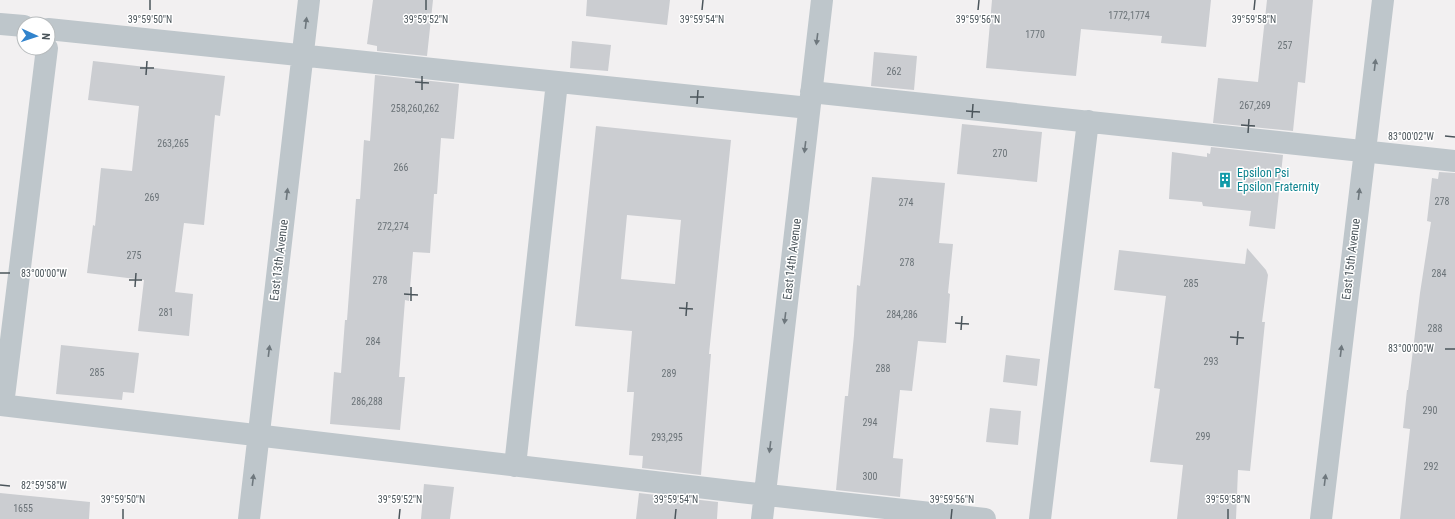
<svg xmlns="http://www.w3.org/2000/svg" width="1455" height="519" viewBox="0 0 1455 519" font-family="'Roboto Condensed',sans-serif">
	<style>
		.building { fill: #cbcdd1; fill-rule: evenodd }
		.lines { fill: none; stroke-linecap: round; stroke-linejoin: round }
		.minor { stroke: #bec6cb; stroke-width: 22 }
		.oneway { fill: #6e777d }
		.ticks { fill: none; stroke: #4b555b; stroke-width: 1.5 }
		.labels { text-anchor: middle; stroke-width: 3; stroke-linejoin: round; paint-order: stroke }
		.number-label { font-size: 10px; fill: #6b7378 }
		.culture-label { font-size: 12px; fill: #0d838f; stroke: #fff; text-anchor: start }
		.street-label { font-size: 12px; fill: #4b555b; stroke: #fff }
		.ticks-label { font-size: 10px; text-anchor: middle; fill: #4b555b; stroke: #fff; stroke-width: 3; stroke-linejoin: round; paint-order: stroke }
	</style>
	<rect width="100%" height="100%" fill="#f2f0f1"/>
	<!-- building -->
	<path class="building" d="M373,0h60l-6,56 -50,-5v-5l-10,-2z
		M587,0h83l-3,25 -81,-9z
		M992,0h219l-5,47 -45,-4 1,-7 -81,-7 -5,47 -90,-8z
		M1267,0h46l-8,83 -7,-1 -5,49 -80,-8 5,-45 40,4z
		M572,41l39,4 -3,26 -38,-3z
		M874,52l43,4 -3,34 -43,-4z
		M93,61l132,15 -5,40 -5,-1 -11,110 -20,-2 -9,69 18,2 -4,42 -51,-5 6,-51 -57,-7 6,-48 2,1 6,-58 31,3 7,-65 -51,-6z
		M375,75l84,9 -5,55 -13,-1 -4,56h-3l-4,59 -17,-1 -4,49 -4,-1 -6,77h6l-5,53 -70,-6 4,-52 7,1 4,-53h2l9,-121h4l4,-59 6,1z
		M962,124l80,8 -5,50 -80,-8z
		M596,126l135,14 -22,214h2l-10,121 -59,-7 1,-12 -14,-1 5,-63h-7l5,-61 -57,-5zM627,215l54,5 -6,64 -54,-5z
		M1211,147l72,8 -8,74 -26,-3 2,-15 -48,-5 -1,-4 -33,-3 3,-47 35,5v-4l3,1z
		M1439,172l16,1v346h-55l10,-90 -7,-1 4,-38h1l12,-97 11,-71 -4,-1 5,-43 6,1z
		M872,177l73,6 -6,60 14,1 -5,49 2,1 -4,49 -28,-2 -6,50 -12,-1 -7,68 10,1 -3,38 -64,-7 9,-94h3l6,-61 3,-50 3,1z
		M1247,248l19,22 2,5 -6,47h3l-15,149 -12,-1 -2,49h-59l6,-54 -33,-3 10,-73 -6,-1 12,-92 -52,-6 5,-40 126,14z
		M61,345l78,8 -5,40 -11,-1 -1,8 -66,-6z
		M1006,355l34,4 -3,27 -34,-4z
		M990,408l31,3 -3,34 -32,-3z
		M424,484l30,3 -4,32h-29z
		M0,493l90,9 -1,17h-89z
		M639,493l79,9 -1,17h-81z"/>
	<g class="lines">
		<!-- minor -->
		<path class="minor" d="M0,24l24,2
			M48,29l761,79
			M811,92l644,69
			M0,405l740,87 245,27
			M3,405l44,-357
			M515,466l42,-384
			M249,519l60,-519
			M762,519l60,-519
			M1040,519l48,-398
			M1321,519l62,-519"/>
	</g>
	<!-- one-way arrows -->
	<defs><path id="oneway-solid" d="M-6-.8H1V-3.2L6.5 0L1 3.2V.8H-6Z"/></defs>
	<g class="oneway">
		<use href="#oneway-solid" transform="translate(306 23) rotate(-83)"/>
		<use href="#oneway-solid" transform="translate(817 39) rotate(97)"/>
		<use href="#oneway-solid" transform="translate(1375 65) rotate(-83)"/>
		<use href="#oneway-solid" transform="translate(805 147) rotate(97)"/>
		<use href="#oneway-solid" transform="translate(287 194) rotate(-83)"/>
		<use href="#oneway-solid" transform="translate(1359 194) rotate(-83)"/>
		<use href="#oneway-solid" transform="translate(785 318) rotate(97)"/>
		<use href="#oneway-solid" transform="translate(269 351) rotate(-83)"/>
		<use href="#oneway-solid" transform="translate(1341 351) rotate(-83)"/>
		<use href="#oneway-solid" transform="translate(770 447) rotate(97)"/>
		<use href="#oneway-solid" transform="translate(253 480) rotate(-83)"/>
		<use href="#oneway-solid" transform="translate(1325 480) rotate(-83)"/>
	</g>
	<!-- ticks -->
	<path class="ticks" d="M150,10v-10M426,10v-10M702,10l1,-10M978,10l1,-10M1254,10l1,-10M140,68h14M146,75l1,-14M415,82l14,1M422,90v-14M690,97h14M697,104l1,-14M966,111l14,1M972,118l1,-14M1241,125l14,1M1248,133l1,-14M1445,136l10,1M0,273h10M129,280h13M135,287l1,-14M404,294l14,1M411,301v-14M679,308l14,1M686,316l1,-14M955,323l14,1M961,330l1,-14M1230,337l14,1M1237,345l1,-14M1445,349h10M0,485l10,1M123,519v-10M399,519l1,-10M675,519l1,-10M951,519l1,-10M1228,519v-10"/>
	<!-- icons -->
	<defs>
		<symbol id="building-bare" viewBox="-9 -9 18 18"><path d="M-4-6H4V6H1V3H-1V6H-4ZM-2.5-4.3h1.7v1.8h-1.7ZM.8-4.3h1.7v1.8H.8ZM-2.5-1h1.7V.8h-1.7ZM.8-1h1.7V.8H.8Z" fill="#0f9aa8" stroke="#fff" stroke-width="2.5" paint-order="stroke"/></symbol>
	</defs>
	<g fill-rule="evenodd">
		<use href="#building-bare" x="1214" y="169" width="22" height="22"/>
	</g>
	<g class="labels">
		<!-- number labels -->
		<g class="number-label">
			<text x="1129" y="19">1772,1774</text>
			<text x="1035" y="38">1770</text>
			<text x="1285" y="49">257</text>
			<text x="894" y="75">262</text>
			<text x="1255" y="109">267,269</text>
			<text x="415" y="112">258,260,262</text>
			<text x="173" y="147">263,265</text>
			<text x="1000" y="157">270</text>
			<text x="401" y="171">266</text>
			<text x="152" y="201">269</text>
			<text x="1442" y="205">278</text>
			<text x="906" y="206">274</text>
			<text x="393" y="230">272,274</text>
			<text x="134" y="259">275</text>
			<text x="907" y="266">278</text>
			<text x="1439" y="277">284</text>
			<text x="380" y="284">278</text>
			<text x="1191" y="287">285</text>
			<text x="166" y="316">281</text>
			<text x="902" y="318">284,286</text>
			<text x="1435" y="332">288</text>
			<text x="373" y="345">284</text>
			<text x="1211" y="365">293</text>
			<text x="883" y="372">288</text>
			<text x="97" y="376">285</text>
			<text x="669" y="377">289</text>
			<text x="367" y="405">286,288</text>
			<text x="1430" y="414">290</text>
			<text x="870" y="426">294</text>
			<text x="1203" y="440">299</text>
			<text x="667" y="441">293,295</text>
			<text x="1431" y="470">292</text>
			<text x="870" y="480">300</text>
			<text x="23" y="512">1655</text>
		</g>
		<!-- culture labels -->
		<g class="culture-label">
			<text x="1237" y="177">Epsilon Psi<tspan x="1237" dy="14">Epsilon Fraternity</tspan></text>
		</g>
		<!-- street labels -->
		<g class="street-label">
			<text transform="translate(792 259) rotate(-83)" y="4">East 14th Avenue</text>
			<text transform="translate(1351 259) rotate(-83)" y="4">East 15th Avenue</text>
			<text transform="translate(279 260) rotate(-83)" y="4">East 13th Avenue</text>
		</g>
	</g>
	<g class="ticks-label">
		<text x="150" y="23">39°59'50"N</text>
		<text x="426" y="23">39°59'52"N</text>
		<text x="702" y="23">39°59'54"N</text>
		<text x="978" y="23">39°59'56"N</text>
		<text x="1254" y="23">39°59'58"N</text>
		<text x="1411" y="140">83°00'02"W</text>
		<text x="44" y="277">83°00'00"W</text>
		<text x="1411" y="352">83°00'00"W</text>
		<text x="44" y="489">82°59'58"W</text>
		<text x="123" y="503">39°59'50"N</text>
		<text x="400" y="503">39°59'52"N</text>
		<text x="676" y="503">39°59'54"N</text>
		<text x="952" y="503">39°59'56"N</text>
		<text x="1228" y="503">39°59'58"N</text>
	</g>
	<!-- north arrow -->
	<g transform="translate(36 36) rotate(93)"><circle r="19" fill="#ffffff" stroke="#b7bbbd"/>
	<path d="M0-3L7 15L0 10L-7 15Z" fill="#3183cc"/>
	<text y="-6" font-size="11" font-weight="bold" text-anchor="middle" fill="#4b555b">N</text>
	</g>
</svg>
